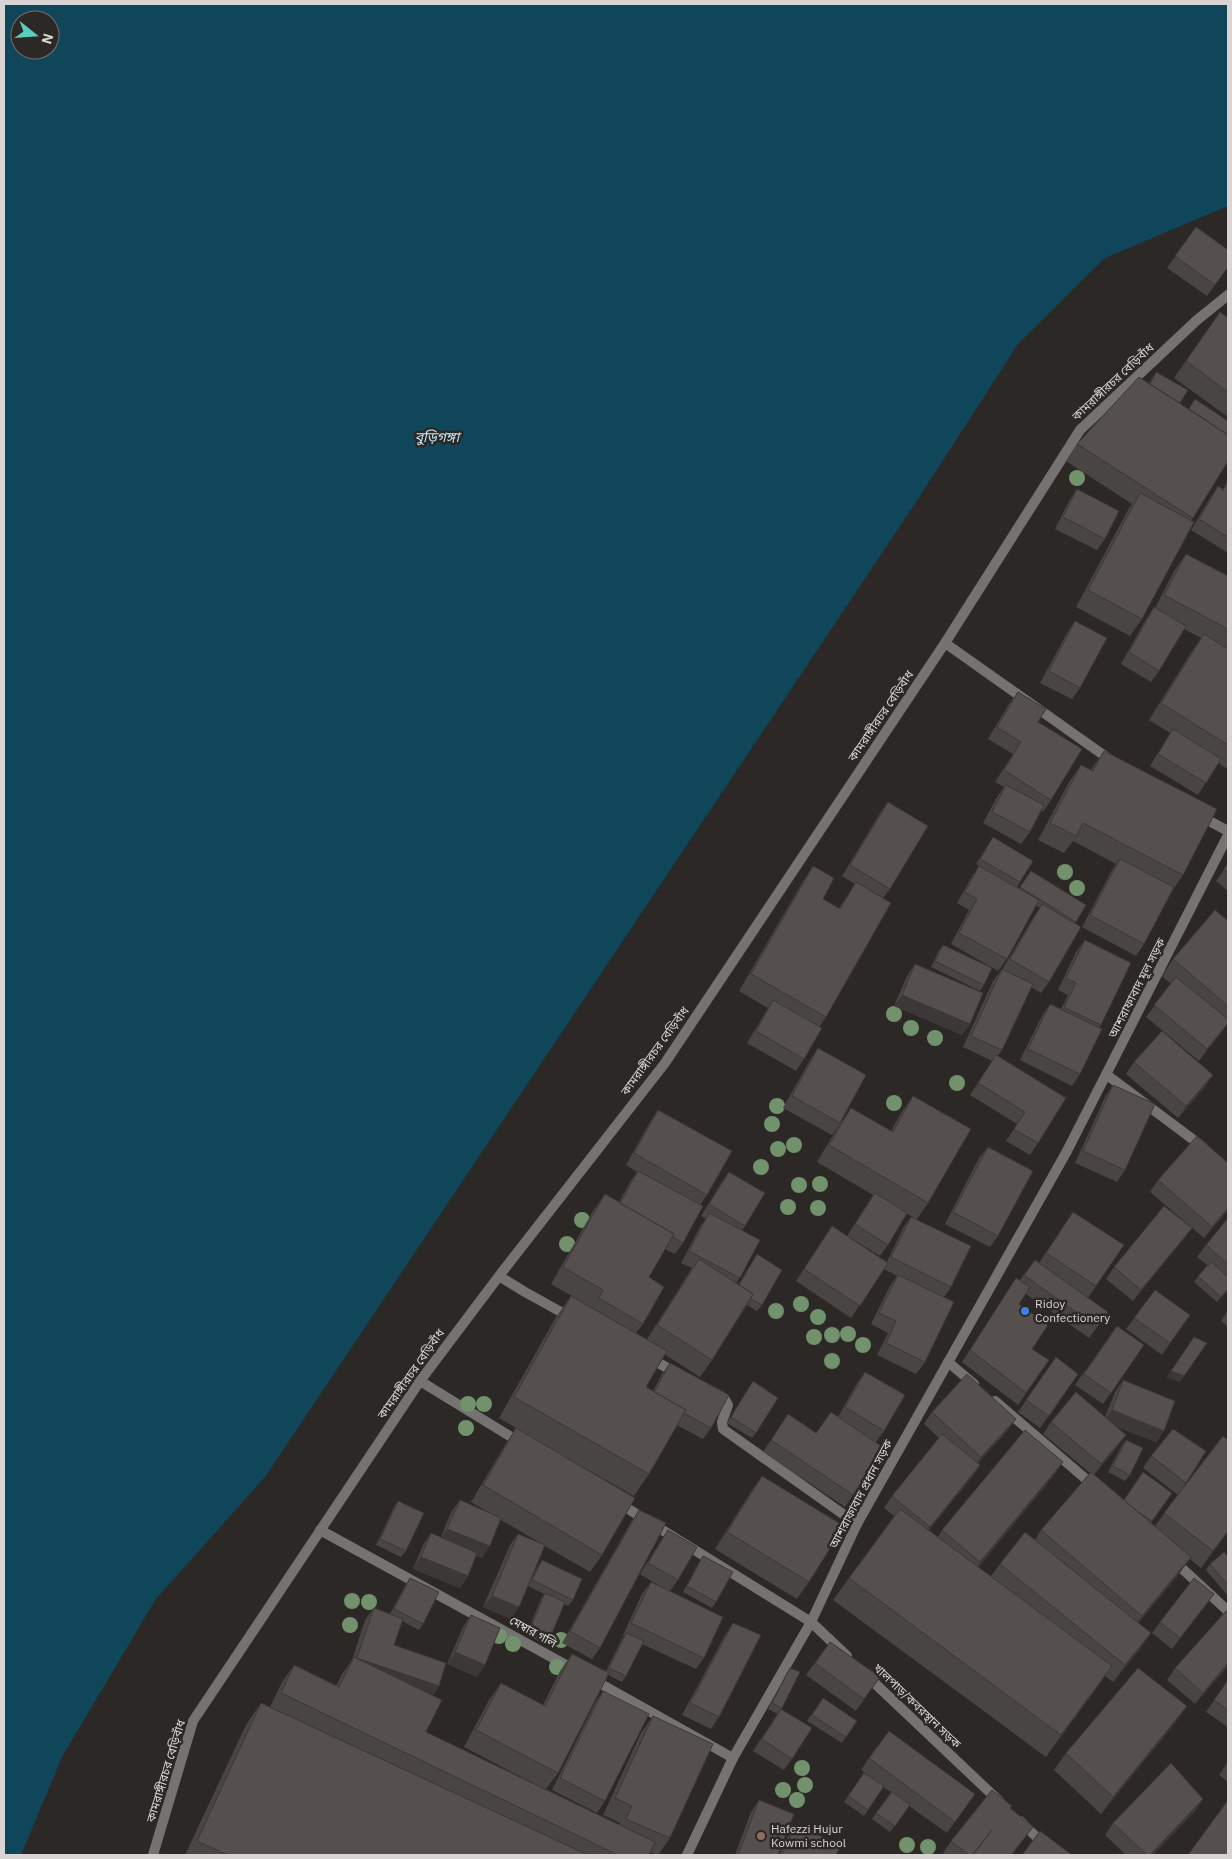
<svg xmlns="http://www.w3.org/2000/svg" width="1232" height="1859" viewBox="0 0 1232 1859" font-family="'IBM Plex Sans','Noto Sans Bengali',sans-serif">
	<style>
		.water { fill: #0f465a; fill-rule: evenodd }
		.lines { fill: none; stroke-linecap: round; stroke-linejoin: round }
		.minor { stroke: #757372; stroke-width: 10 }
		.tertiary { stroke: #757372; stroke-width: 10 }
		.tree { fill: #71926c }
		.wall { fill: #494543; fill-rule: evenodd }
		.shaded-wall { fill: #3c3837 }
		.building { fill: #55504e; stroke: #3c3837 }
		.shop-dot { fill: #3f7fe0; stroke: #2c2826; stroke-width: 2 }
		.education-dot { fill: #8d6e63; stroke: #2c2826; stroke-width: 2 }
		.labels { text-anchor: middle; stroke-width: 5; stroke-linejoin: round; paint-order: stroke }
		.street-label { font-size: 12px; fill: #d8d5d4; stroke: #2c2826 }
		.poi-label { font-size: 12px; fill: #d8d5d4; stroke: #2c2826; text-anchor: start }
		.water-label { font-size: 14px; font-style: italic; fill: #c2e6f7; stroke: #2c2826 }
	</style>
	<rect width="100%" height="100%" fill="#2c2826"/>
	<!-- water -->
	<path class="water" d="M4,4h1224v202l-123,52 -87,86 -98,152 -655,981 -109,122 -93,156 -42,100h-17zM20,20h30v30h-30z"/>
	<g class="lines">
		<!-- minor -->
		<path class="minor" d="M945,643l167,118
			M1200,816l28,15
			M1107,1075l96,72
			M499,1276l26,16 45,25
			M647,1357l32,17
			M948,1362l26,22
			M420,1381l101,62
			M716,1394l8,4 4,7 -6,17 1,7 134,95
			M995,1401l99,85
			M617,1502l194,120 36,34
			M320,1530l255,140
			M1174,1561l54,50
			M866,1675l133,126
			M592,1679l141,79
			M1020,1821l35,34
			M153,1855l40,-134 227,-340 79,-105 166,-213 280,-420 135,-213 117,-110 31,-25"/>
		<!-- tertiary -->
		<path class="tertiary" d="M687,1855l46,-97 78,-136 46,-98 210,-373 161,-316"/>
	</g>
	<!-- trees -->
	<g class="tree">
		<circle cx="1077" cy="478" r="8"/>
		<circle cx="1065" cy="872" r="8"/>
		<circle cx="1077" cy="888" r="8"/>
		<circle cx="894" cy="1014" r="8"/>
		<circle cx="911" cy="1028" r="8"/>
		<circle cx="935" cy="1038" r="8"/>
		<circle cx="957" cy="1083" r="8"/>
		<circle cx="894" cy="1103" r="8"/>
		<circle cx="777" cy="1106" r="8"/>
		<circle cx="772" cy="1124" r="8"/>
		<circle cx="794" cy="1145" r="8"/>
		<circle cx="778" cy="1149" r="8"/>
		<circle cx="761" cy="1167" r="8"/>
		<circle cx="820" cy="1184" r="8"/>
		<circle cx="799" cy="1185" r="8"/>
		<circle cx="788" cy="1207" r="8"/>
		<circle cx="818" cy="1208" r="8"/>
		<circle cx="582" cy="1220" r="8"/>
		<circle cx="567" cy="1244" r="8"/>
		<circle cx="801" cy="1304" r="8"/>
		<circle cx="776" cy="1311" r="8"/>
		<circle cx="818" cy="1317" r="8"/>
		<circle cx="848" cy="1334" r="8"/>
		<circle cx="832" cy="1335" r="8"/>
		<circle cx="814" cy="1337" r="8"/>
		<circle cx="863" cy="1345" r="8"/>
		<circle cx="832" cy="1361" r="8"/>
		<circle cx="468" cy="1404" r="8"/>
		<circle cx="484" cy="1404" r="8"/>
		<circle cx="466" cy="1428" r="8"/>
		<circle cx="352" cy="1601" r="8"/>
		<circle cx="369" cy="1602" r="8"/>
		<circle cx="350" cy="1625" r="8"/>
		<circle cx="499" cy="1636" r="8"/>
		<circle cx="561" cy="1640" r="8"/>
		<circle cx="513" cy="1644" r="8"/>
		<circle cx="557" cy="1667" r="8"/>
		<circle cx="802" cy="1768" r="8"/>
		<circle cx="805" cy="1785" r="8"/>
		<circle cx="783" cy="1790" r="8"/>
		<circle cx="797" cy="1800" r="8"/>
		<circle cx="907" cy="1845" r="8"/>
		<circle cx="928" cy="1847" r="8"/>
	</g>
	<!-- wall -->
	<path class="wall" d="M1196,227l32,40 -21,29 -40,-28z
		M1220,312l8,6v99l-54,-39z
		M1156,372l24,31 48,58 -37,60 -49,98 -12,17 -54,-29 52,-97 4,-6 -66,-43 11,-17 72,-61z
		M1228,480v73l-37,-23 19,-32 8,-12 5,3z
		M1077,489l28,50 -8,11 -42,-21 14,-28z
		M1186,554l42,22v193l-10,-6 -20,32 -48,-29 20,-33 -21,-13 43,-69 9,-13 -17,-9 -25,42 -8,11 -30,-18 25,-45 9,-11 19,-37z
		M1075,621l5,67 -8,11 -32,-16 27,-50z
		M1018,692l20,30 13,78 -8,12 -2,-2 -11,22 -9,12 -38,-21 14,-26 7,-10 -9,-5 18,-28 -25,-15 21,-35z
		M1104,751l79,124 -9,13 -30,56 -8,12 -54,-29 30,-57 4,-6 -43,-23 -9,12 -26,-13 31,-58 12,-17 10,5z
		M888,802l2,87 -7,9 -57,119 -6,9 -16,33 -8,12 -49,-28 21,-35 -29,-17 63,-108 11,-17 10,33 16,9 16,-24 -13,-8 38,-63z
		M993,837l27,45 -3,5 2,2 12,-18 55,34 -11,18 -26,59 -8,11 -10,-6 -29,63 -4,6 68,42 -28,45 -8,12 -24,-14 11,-17 -47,-29 22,-34 -29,-14 30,-66 9,-12v1l32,-54 6,-8 -4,-3 -29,54 -9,12 -47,-27 18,-34 -12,-7 14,-25 8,-12 -3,-2z
		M1228,864v27l-12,-10z
		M1228,921v102l-29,38 -53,-44 25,-33 -9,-8 11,-17z
		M1085,940l16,85 -3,3 -18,46 -8,12 -52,-26 22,-44 8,-12 11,5 7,-14 -10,-5 18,-38z
		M943,945l41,40 -4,6 -49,-24 8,-17z
		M915,964l55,60 -8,11 -68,-29 13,-30z
		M818,1048l22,75 -8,12 -49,-27 27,-48z
		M1134,1062l79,13 -8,12 -27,31 -52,-44z
		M1113,1085l12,85 -8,12 -42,-19 30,-66z
		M913,1096l15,107 -11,16 34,68 -7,10 -19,65 -9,12 -39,-19 11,-22 -17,-9 19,-38 7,-10 -13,-7 -33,49 -55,-37 36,-55 15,10 26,-41 -56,-33 22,-37 12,-17 40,23 10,-18zM907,1214l6,3h-2l-8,11 -16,34 -40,-26 33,20 8,-11z
		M658,1110l49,85 -7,10 -17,38 -8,11 -10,-5 -16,28 -6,47 -7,9 11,6 45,-71 -11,-5 20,-38 5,-6 -5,-3 20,-33 8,-11 16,54 -3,5 -2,47 -4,5 2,2 19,-31 5,51 -5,6 -10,-6 -35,55 -12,17 -36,-23 -18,33 7,4 9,-17 8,-11 41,65 -8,11 -26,-14 -28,49 -15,22 -67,-38 35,97 -12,17 -45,-26 -15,36 8,-16 4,-6 31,40 -5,6 -4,-2 -14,34 -4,6 -20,-9 15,-36 3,-5 -16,-8 -17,33 -28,-12 27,-62 8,-11 24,10 -41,-24 -19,38 -6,-2 -8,20 -8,12 -47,-19 10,-24 8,-12 10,4 10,-25 9,-12 28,12 -17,-10 34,-57 11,-17 -17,-10 57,-101 15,-21 20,11 -40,-23 42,-73 12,-17 14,8 11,-20 7,-10 -11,-7 24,-43z
		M988,1147l10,89 -8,11 -45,-23 34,-66z
		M1158,1180l70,30 -24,28 -54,-46z
		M1073,1212l23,74 -8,12 20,14 -19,26 -63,-44 -7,10 13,45 17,11 -31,45 -56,-43 54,-84 4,2 15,-20 4,3z
		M1228,1218v72l-11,12 -23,-20 13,-17 -10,-8 9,-12z
		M1192,1228l-9,12 -50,61 -27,-22 8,-12z
		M1155,1290l35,25 -28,40 -36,-26z
		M1228,1310v17l-7,-6z
		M1117,1326l27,19 -41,59 -28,-19z
		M1056,1357l22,17 -38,54 -22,-16z
		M865,1372l19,59 -8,11 -23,53 -8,12 -82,-55 25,-38 28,19 22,-16 19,-34z
		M1123,1380l41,51 -8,11 -39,-15 1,19 -24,29 30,25 48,-7 -21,30 4,3 23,-31 -35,-27 8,-12 35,27 -6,10 48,39 -27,36 -11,-9 -11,15 -41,49 13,10 -12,17 -26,32 -8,-6 -59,81 -213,-157 61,-84 -10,-8 8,-12 47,-58 -15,-14 8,-12 84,7 -9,12 -29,32 2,2 -8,12 -43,53 9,7 4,-7 121,-68 -12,17 -73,88 13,9 9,-12 35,-24 6,-10 49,-57 -47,-39 8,-12 54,-5 10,-25z
		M749,1387l7,46 -4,5 -25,-15z
		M1126,1440l4,35 -5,6 -17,-9 14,-27z
		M762,1476l47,106 -12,17 -82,-50 35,-56z
		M398,1501l8,50 -5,6 -25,-12 18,-38z
		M639,1510l-39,138 -8,11 -30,-16 69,-121z
		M668,1530l10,50 -8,11 34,67 -8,11 -54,-25 -16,32 -4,6 -14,-7 -50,98 -12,16 73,36 1,-2 -17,-8 38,-82 12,-17 17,122 -12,17 -8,-3 -1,3h-464l61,-130 15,-22 9,4 12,-25 12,-17 42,21 6,-12 10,-14 13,-40 9,-12 16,6 16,-30 4,-6 13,46 -4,6 -17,-9 -8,24 45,41 -6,9 -7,37 114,55 -76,-40 25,-47 12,-17 42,22 17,-34 12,-17 34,17 18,-36h-1l19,-41 9,-12 13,7 -24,-15 20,-32z
		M703,1556l13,46 -4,6 -29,-16 16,-30z
		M1228,1557v39l-22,-26 4,-6z
		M1206,1605l-34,44 -20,-16 8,-11z
		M471,1615l6,62 -30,-13 16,-37z
		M733,1623l-14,94 -8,12 -29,-14 43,-80z
		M830,1642l50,35 -24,34 -50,-36z
		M1228,1666l-33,38 -28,-24 8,-12z
		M790,1668l-8,40 -4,6 -10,-5 18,-35z
		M1228,1680v47l-22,-15z
		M603,1691l2,110 -8,12 -45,-23 43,-87z
		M823,1698l34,23 -15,22 -35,-22z
		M1187,1706l-12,17 -74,91 -47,-44 12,-17z
		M781,1709l11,50 -8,11 -31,-19z
		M869,1758l106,36 -28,39 -38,-27 -19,26 -18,-13 19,-27 -8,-5 -19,29 -20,-14 20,-29 12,8 -15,-11z
		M1228,1762v20l-9,-7z
		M1203,1799l-8,12 -42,44h-27l-21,-20 8,-12z
		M759,1800l19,55h-43l16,-43z
		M1010,1808l15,30 -52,17h-27l-3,-2 8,-12z
		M796,1825l40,30h-57l9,-19z"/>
	<!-- shaded-wall -->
	<path class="shaded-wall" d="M902,995l68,29 -8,11 -68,-29z
		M1228,1023l-6,9 -23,29 8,-12z
		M1213,1075l-8,12 -27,31 8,-12z
		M1228,1208v2l-24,28 8,-11z
		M1192,1228l-9,12 -50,61 8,-11z
		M1171,1371l13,5 -4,6 -14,-5z
		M1112,1410l52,21 -8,11 -53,-20z
		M1016,1419l-9,12 -35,38 9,-12z
		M1126,1435l-8,11 -25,30 8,-12z
		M1063,1462l-12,17 -82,100 11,-17z
		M980,1465l-8,12 -50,62 8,-12z
		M447,1529l43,17 -8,12 -43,-18z
		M1228,1531v1l-27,36 12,-17z
		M421,1557l47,19 -8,12 -47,-19z
		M1191,1557l-12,17 -49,59 12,-17z
		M1214,1594l-8,11 -34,44 8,-11z
		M492,1596l27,11 -8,12 -28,-12z
		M1151,1633l-12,17 -26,32 12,-17z
		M455,1652l30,13 -8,12 -30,-13z
		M357,1658l82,28 -8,12z
		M1228,1663v3l-33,38 8,-11z
		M1112,1666l-15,22 -51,69 15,-22z
		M1187,1706l-12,17 -74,91 12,-17z
		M1203,1799l-8,12 -42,44h-3z
		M1033,1827l-8,11 -13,17h-1z"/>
	<!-- building -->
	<path class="building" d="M1196,227l32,23v17l-13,18 -40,-29z
		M1220,312l8,6v74l-42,-31z
		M1156,372l32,18 -8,13 -30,-19z
		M1139,377l89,58v26l-35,57 -116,-74z
		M1195,399l33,22v14l-39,-26z
		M1228,482v55l-29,-18 19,-33 5,4z
		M1077,489l42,22 -14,28 -42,-22z
		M1140,493l54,29 -52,97 -54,-29z
		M1186,554l42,22v53l-64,-34z
		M1154,607l32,19 -27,45 -30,-19z
		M1075,621l32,17 -27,50 -31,-17z
		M1204,634l24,15v96l-67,-42z
		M1018,692l28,17 -8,13 44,27 -31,51 -47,-30 17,-28 -24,-15z
		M1173,729l48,30 -15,24 -48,-29z
		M1104,751l113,58 -34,66 -100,-52 -7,13 -26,-13 31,-58 12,6z
		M1006,785l38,20 -14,27 -38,-20z
		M888,802l40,24 -38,63 -40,-24z
		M993,837l40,24 -13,21 -40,-23z
		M1120,859l54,28 -30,57 -54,-29z
		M1228,864v9l-4,-4z
		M813,866l21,12 -11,21 17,10 16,-27 35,21 -65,114 -75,-43z
		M979,866l60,34 -32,59 -48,-26 18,-34 -12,-7z
		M1031,871l55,34 -10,17 -56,-35z
		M1042,904l39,23 -32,55 -39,-23z
		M1215,910l13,11v85l-55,-47z
		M1085,940l46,23 -30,62 -37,-18 12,-24 -10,-5z
		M943,945l49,23 -8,17 -49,-24z
		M915,964l68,29 -13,31 -68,-29z
		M1002,969l31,15 -31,66 -31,-14z
		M1176,977l52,42v4l-21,26 -53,-44z
		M773,1000l49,28 -18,31 -48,-28z
		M1050,1004l52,25 -22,45 -52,-25z
		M1162,1031l51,44 -27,31 -52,-44z
		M818,1048l48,27 -26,48 -48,-27z
		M996,1055l70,43 -28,45 -24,-14 11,-17 -47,-29z
		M1113,1085l42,19 -30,66 -42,-19z
		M913,1096l58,33 -43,74 -99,-58 22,-37 42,24z
		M658,1110l74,41 -25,44 -73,-42z
		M1197,1136l31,27v45l-16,19 -54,-47z
		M988,1147l45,24 -35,65 -45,-24z
		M638,1171l65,35 -20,37 -10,-6 1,-3 -54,-31z
		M729,1172l36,21 -20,33 -36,-22z
		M875,1193l32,20 -19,32 -33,-21z
		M605,1194l69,40 -25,43 15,10 -21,37 -44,-26 4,-8 -40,-23z
		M1164,1206l28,22 -51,62 -27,-23z
		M1073,1212l51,33 -28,41 -50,-33z
		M709,1213l51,27 -20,38 -51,-27z
		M911,1217l60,29 -20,41 -60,-30z
		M1228,1218v46l-22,-19z
		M832,1226l56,37 -28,43 -56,-37z
		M757,1254l25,16 -20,35 -11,-6 2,-5 -14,-9z
		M699,1259l54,35 -41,66 -55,-35z
		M1035,1260l73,52 -11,15 -73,-52z
		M1211,1262l17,15v12l-7,8 -23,-21z
		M898,1275l56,27 -29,60 -39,-19 10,-22 -17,-8z
		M1016,1278l14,9 -11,17 29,21 -16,24 17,11 -23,33 -56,-43z
		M1155,1290l35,25 -20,28 -36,-25z
		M571,1296l96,55 -21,36 40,23 -37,64 -135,-77z
		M1117,1326l27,19 -33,48 -27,-19z
		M1194,1337l13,6 -23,33 -13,-5z
		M1056,1357l22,17 -29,42 -23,-16z
		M670,1363l59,32 -18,33 -27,-15 2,-3 -32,-18z
		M865,1372l40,23 -21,36 -39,-24z
		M967,1374l49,45 -35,38 -49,-45z
		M1123,1380l52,21 -11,30 -52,-21z
		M753,1381l25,17 -22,35 -25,-16z
		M1076,1392l50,43 -25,29 -50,-42z
		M831,1412l53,36 -31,47 -82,-55 17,-26 28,19z
		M516,1428l119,70 -33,57 -119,-70z
		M1173,1429l33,22 -20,32 -35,-27z
		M1025,1430l38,32 -83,100 -38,-32z
		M942,1434l38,31 -50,62 -38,-31z
		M1223,1436l5,4v91l-15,20 -49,-38z
		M1126,1440l17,8 -13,27 -17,-9z
		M1091,1472l100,85 -49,59 -101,-86z
		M1143,1472l29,21 -20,28 -14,-9 -14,-12z
		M762,1476l82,50 -35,56 -82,-50z
		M460,1500l41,18 -11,28 -43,-17z
		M398,1501l26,12 -18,38 -26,-12z
		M900,1509l212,157 -51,69 -212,-157z
		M639,1510l27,13 -66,125 -30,-17z
		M668,1530l29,17 -19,33 -30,-17z
		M1025,1532l126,101 -26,32 -125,-101z
		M431,1533l46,20 -9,23 -47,-19z
		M518,1534l27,11 -26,62 -27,-11z
		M1224,1552l4,5v28l-18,-21z
		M703,1556l30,16 -17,30 -29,-16z
		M542,1560l40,19 -9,21 -41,-20z
		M410,1578l29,14 -16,32 -29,-15z
		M1194,1578l20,16 -34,44 -20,-16z
		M651,1582l72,35 -19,41 -73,-35z
		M545,1593l20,9 -15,36 -20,-9z
		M374,1608l29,11 -9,26 52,18 -7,23 -82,-28z
		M1226,1611l2,2v50l-25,30 -28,-25z
		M471,1615l29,13 -15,37 -30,-13z
		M733,1623l28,12 -42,82 -29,-14z
		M626,1633l18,8 -18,35 -17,-8z
		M830,1642l50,35 -16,22 -49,-36z
		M572,1654l37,19 -51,100 -82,-43 25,-47 44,23z
		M354,1657l88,43 -16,32 229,110 -6,13h-31l-337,-162 13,-28 45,22z
		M790,1668l10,4 -18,36 -10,-5z
		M1138,1668l49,38 -74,91 -47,-44z
		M1228,1680v30l-14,-10z
		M603,1691l46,23 -44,87 -45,-23z
		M823,1698l34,23 -11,16 -34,-22z
		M261,1703l327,152h-360l-31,-14z
		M781,1709l31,19 -20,31 -30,-20z
		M653,1716l60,28 -43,94 -44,-19 6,-13 -17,-8z
		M889,1731l86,63 -20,28 -86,-64z
		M1171,1763l32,36 -53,56h-3l-34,-32z
		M864,1773l20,13 -16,24 -20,-14z
		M992,1790l20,16 -2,2 23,19 -22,28h-38l19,-25 -20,25h-3l-18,-14z
		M892,1792l18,13 -15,21 -19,-13z
		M759,1800l35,14 -16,41h-40z
		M1228,1800v55h-40z
		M796,1825l45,20 -5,10h-54z
		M1040,1831l32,24h-50z"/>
	<!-- markers -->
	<circle class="shop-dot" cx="1025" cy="1311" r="5"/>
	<circle class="education-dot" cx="761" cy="1836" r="5"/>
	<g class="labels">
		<!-- street labels -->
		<g class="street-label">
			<text transform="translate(1113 382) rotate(-43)" y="4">কামরাঙ্গীরচর বেড়িবাঁধ</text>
			<text transform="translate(881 716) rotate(-56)" y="4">কামরাঙ্গীরচর বেড়িবাঁধ</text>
			<text transform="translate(1137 988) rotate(-63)" y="4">আশরাফাবাদ মূল সড়ক</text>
			<text transform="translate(655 1051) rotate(-54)" y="4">কামরাঙ্গীরচর বেড়িবাঁধ</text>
			<text transform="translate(411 1374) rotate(-55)" y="4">কামরাঙ্গীরচর বেড়িবাঁধ</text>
			<text transform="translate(861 1494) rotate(-62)" y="4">আশরাফাবাদ প্রধান সড়ক</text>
			<text transform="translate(533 1632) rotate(29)" y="4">মেম্বার গলি</text>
			<text transform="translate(917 1706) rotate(44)" y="4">খালপাড়/কবরস্থান সড়ক</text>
			<text transform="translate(166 1771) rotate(-73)" y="4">কামরাঙ্গীরচর বেড়িবাঁধ</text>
		</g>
		<!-- poi labels -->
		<g class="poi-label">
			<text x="1035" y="1308">Ridoy<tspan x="1035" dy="14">Confectionery</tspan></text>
			<text x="771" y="1833">Hafezzi Hujur<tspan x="771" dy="14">Kowmi school</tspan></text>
		</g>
		<!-- water labels -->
		<g class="water-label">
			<text x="437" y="442">বুড়িগঙ্গা</text>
		</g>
	</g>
	<!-- border -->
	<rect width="1232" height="1859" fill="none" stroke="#d8d5d4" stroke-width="10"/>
	<!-- north arrow -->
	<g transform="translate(35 35) rotate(107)"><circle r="24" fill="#2c2826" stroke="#716d6c"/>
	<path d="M0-4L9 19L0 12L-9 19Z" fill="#5bcebc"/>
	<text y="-8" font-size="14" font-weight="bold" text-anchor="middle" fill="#d8d5d4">N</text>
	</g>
</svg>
